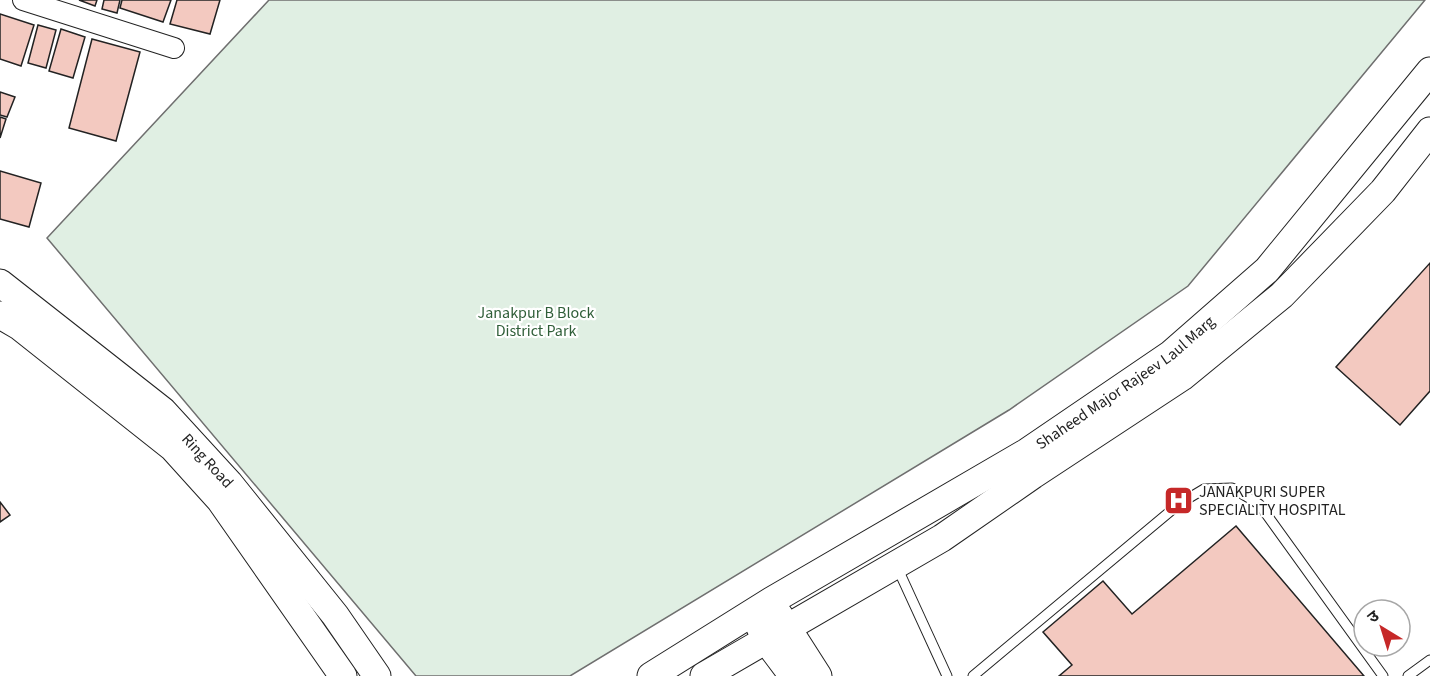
<svg xmlns="http://www.w3.org/2000/svg" width="1430" height="676" viewBox="0 0 1430 676" font-family="'Source Sans 3','Noto Sans Devanagari',sans-serif">
	<style>
		.green { fill: #e0efe3; stroke: #6f6f6f; stroke-width: 1.5 }
		.building { fill: #f3c9c0; stroke: #222; stroke-width: 1.5 }
		.lines { fill: none; stroke-linecap: round; stroke-linejoin: round }
		.lane-casing { stroke: #222; stroke-width: 11 }
		.street-casing { stroke: #222; stroke-width: 22 }
		.secondary-casing { stroke: #222; stroke-width: 29 }
		.lane { stroke: #fff; stroke-width: 9 }
		.street { stroke: #fff; stroke-width: 20 }
		.secondary { stroke: #fff; stroke-width: 27 }
		.labels { text-anchor: middle; stroke-width: 4.5; stroke-linejoin: round; paint-order: stroke }
		.park-label { font-size: 16px; fill: #2f5e38; stroke: #fff }
		.street-label { font-size: 16px; fill: #222; stroke: #fff }
		.poi-label { font-size: 16px; fill: #222; stroke: #fff; text-anchor: start }
	</style>
	<rect width="100%" height="100%" fill="#fff"/>
	<!-- green -->
	<path class="green" d="M269,0h1156l-237,286 -179,124 -439,266h-154l-369,-438z"/>
	<!-- building -->
	<path class="building" d="M79,0h18l-2,6z
		M104,0h16l-3,13 -15,-4z
		M122,0h49l-8,22 -43,-14z
		M177,0h43l-10,34 -40,-10z
		M0,14l34,11 -13,41 -21,-7z
		M38,25l18,5 -10,38 -18,-5z
		M61,29l24,8 -12,41 -24,-7z
		M92,39l48,13 -24,89 -47,-13z
		M0,92l15,5 -8,20 -7,-2z
		M0,117l6,2 -6,19z
		M0,171l41,12 -12,44 -29,-8z
		M1430,263v128l-30,34 -64,-58z
		M0,502l10,13 -10,7z
		M1236,526l128,150h-305l13,-11 -29,-33 60,-51 29,33z"/>
	<g class="lines">
		<defs>
			<path id="lane" d="M897,567l50,109
				M973,676l206,-172 25,-15 28,-1 27,16 124,172
				M1408,676l22,-16"/>
			<path id="street" d="M23,0l151,48"/>
			<g id="secondary">
				<path id="s1" d="M0,283l163,128 66,72 106,132 42,61"/>
				<path d="M0,315l19,11 154,122 47,52 123,176"/>
				<path d="M779,615l39,61"/>
				<path d="M759,625l7,15 27,36"/>
				<path id="s2" d="M651,676l120,-75 256,-149 144,-98 96,-84 163,-199"/>
				<path d="M704,676l238,-138 91,-63 149,-98 100,-82 101,-104 47,-60"/>
			</g>
		</defs>
		<!-- lane casing -->
		<use href="#lane" class="lane-casing"/>
		<!-- street casing -->
		<use href="#street" class="street-casing"/>
		<!-- secondary casing -->
		<use href="#secondary" class="secondary-casing"/>
		<!-- lane -->
		<use href="#lane" class="lane"/>
		<!-- street -->
		<use href="#street" class="street"/>
		<!-- secondary -->
		<use href="#secondary" class="secondary"/>
	</g>
	<!-- icons -->
	<defs>
		<symbol id="hospital-square" viewBox="-11 -11 22 22"><rect x="-9" y="-9" width="18" height="18" rx="4" fill="#c62828" stroke="#fff"/><path d="M-5-5h3v3.5h4V-5h3V5h-3V1.5h-4V5h-3Z" fill="#fff"/></symbol>
	</defs>
	<g fill-rule="evenodd">
		<use href="#hospital-square" x="1162" y="484" width="33" height="33"/>
	</g>
	<g class="labels">
		<!-- park labels -->
		<g class="park-label">
			<text x="536" y="318">Janakpur B Block<tspan x="536" dy="18">District Park</tspan></text>
		</g>
		<!-- street labels -->
		<g class="street-label">
			<text dy="6" stroke="none"><textPath href="#s2" startOffset="558">Shaheed Major Rajeev Laul Marg</textPath></text>
			<text dy="6" stroke="none"><textPath href="#s1" startOffset="274">Ring Road</textPath></text>
		</g>
		<!-- poi labels -->
		<g class="poi-label">
			<text x="1199" y="497">JANAKPURI SUPER<tspan x="1199" dy="18">SPECIALITY HOSPITAL</tspan></text>
		</g>
	</g>
	<!-- north arrow -->
	<g transform="translate(1382 628) rotate(322)"><circle r="28" fill="#ffffff" stroke="#a7a7a7" stroke-width="1.5"/>
	<path d="M0-4.5L10 22L0 15L-10 22Z" fill="#c62828"/>
	<text y="-9" font-size="16" font-weight="bold" text-anchor="middle" fill="#222222">उ</text>
	</g>
</svg>
